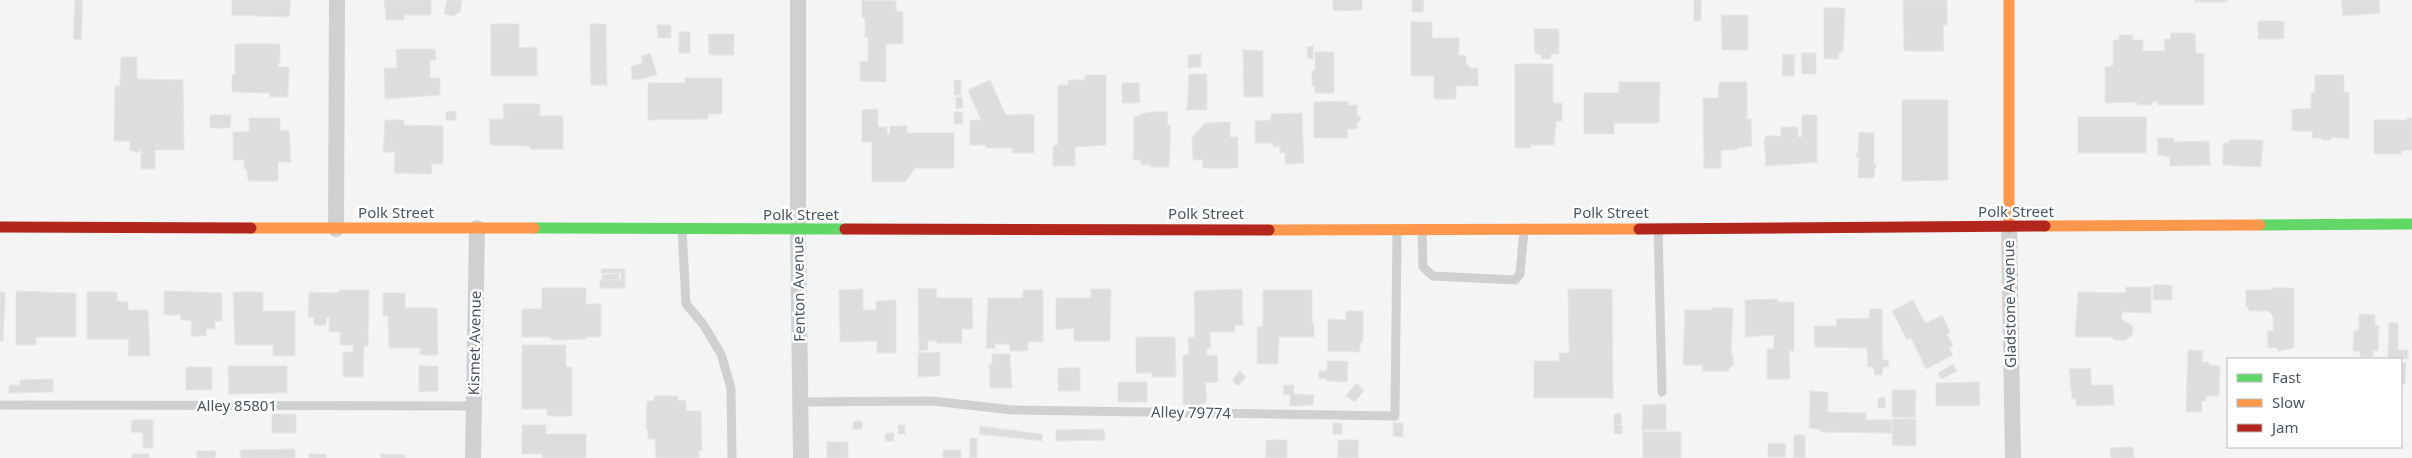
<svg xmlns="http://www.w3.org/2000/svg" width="2412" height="458" viewBox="0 0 2412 458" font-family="'Noto Sans',sans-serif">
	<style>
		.building { fill: #ddddde; stroke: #e5e6e7 }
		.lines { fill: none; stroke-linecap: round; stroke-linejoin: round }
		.lane { stroke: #ced0d2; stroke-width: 9 }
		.street { stroke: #ced0d2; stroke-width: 16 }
		.fast { stroke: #63d668; stroke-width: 11 }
		.slow { stroke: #ff974d; stroke-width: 11 }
		.jam { stroke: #b3261e; stroke-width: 11 }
		.labels { text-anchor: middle; stroke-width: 5; stroke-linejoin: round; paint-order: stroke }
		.street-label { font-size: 15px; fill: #4a5661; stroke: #fff }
	</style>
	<rect width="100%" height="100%" fill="#f4f4f4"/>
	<!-- building -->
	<path class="building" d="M75,0h8l-2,40 -8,-1z
		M232,0h59l-2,17 -57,-2z
		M384,0h47v15h-27v5h-18z
		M447,0h15l-2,12 -7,4 -9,-2z
		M862,0l34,1v10l7,1v32h-17v38l-26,-1v-20h8v-24h-3v-19h-3z
		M1333,0h29v10l-29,1z
		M1412,0h12l-1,12h-11z
		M1694,0h7v21h-7z
		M1903,0h44v25h-4l1,26h-40z
		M2195,0h32v2h-32z
		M2341,0h38l1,13 -37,3z
		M1824,8h21l-2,44h-4v7h-15z
		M1721,15h27v35h-26z
		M2258,21h26v18h-26z
		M1411,22h21v16h27v17l7,1v9h3v3h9v18h-22v13h-22v-23h-23z
		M491,24h28v24l18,-1v29h-46z
		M590,24h16l1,61h-16z
		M657,25h14v13h-13z
		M1534,29h25v25h-8v5h-10v-5h-6z
		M679,32h11v21h-11z
		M2170,33h25l1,20h8v52h-46v-4l-6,1v3h-15v-3l-32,1v-36l8,-1v-26h6v-5h14v5h10v11h22l-1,-12h7z
		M708,34h26v21h-25z
		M235,44h45v19h-2v4h11l-1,30h-18v-4l-38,-1v-17h3z
		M1313,46v13h-5l-1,-12z
		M396,49h39l1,11h-6v18h10v17l-55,4 -1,-31h13z
		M1243,50l20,1v46h-19z
		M1315,52h19v41h-19v-7h-3v-15h3z
		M650,53l7,21 -19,6 -6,-1 -1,-12 12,-4 -2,-7z
		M1801,53h15v21h-14z
		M1201,54v13l-13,1v-13z
		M1783,54l12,1 -1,21h-12z
		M121,57h16v22l46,1 1,70h-29v19h-14v-19l-4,3 -7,-3v-9h-16l1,-55h5z
		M1515,64h38v39h9v18h-6l-2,24h-24v3h-15z
		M1189,74h18v36h-20z
		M1085,75h21v70l-31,2v19h-22v-21h5v-60h10v-5h17z
		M2315,75h29v17h5v46h-18v2h-9v-2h-10v-7h-20v-22h19v-16h4z
		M685,78h37v36h-14v5l-60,1v-37h37z
		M954,80h7v15h-7z
		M990,80l16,35 25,-1 3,2v37h-22v-5h-26v-3h-16v-25h11l-13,-30z
		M1619,82h41l-1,41h-45v11h-30v-41h35z
		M1719,82h28v37h4l1,27 -14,2 -1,2h-16v18h-17l-1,-70h15z
		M1122,83h17l1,20h-18z
		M956,97h6l1,11 -7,1z
		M1902,100h46v80l-46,1z
		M1348,101v4h9v11h4l-1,6h-3v7h-10l1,9h-34v-36z
		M503,104h37v12h23v33h-33v-3l-40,-1 -1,-26h15z
		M878,109v18h9v7h3v-8h17v7h47v35h-39l-10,14h-33v-40h-10v-32z
		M456,111v9h-10v-8z
		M954,112h8l1,12h-9z
		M1148,112h20l-1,13h4l-2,42h-18v-2h-10v-5h-8l1,-43z
		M1302,113l2,50 -19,1v-12l-5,1v-6h-7v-4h-18v-22l16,-1v-6z
		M210,115h21l-1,13h-20z
		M1802,115h15v47l-51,4 -2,-25 2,-5h15v-9h17v10h4z
		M2078,117h69l-1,36h-68z
		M249,118h31v12l9,1 2,31h-13v19h-30l-1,-12h-3v-9h-11v-28h16z
		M2407,118h5v32l-11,1v3h-27v-34h33z
		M385,120h19v5l39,1v38h-12l1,10 -38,-1 1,-21h-12z
		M1230,122v15h8v31h-35v-8h-10l-1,-23 13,-14z
		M1859,132l15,1v30h2l-2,15h-16l1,-21h-3v-4h2z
		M2157,138h17v4l35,-1 1,24 -40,1v-9l-12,-2z
		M2229,140h34l-2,27 -38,-2v-22h6z
		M601,269h24v19h-25v-8h21v-7h-20z
		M619,274v6h-16l-1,-3v-2z
		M2153,285h19v15h-19z
		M2126,287h25v26l-29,-1v8l11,6 -1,9 -7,5h-10l-3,-3h-37l3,-45 48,1z
		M542,288h44v16h15v33h-15v2l-35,1v-3h-29v-28h20z
		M936,288l1,10h35l1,31h-11v14h-25v-2h-9v9l-9,1 -1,-62z
		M2272,288h22v60l-16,3v-3h-10l-1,-17h6v-15l-5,-5h-19l-1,-4 -2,-1v-16h26z
		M863,289v21h13v-9l20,-1v53h-19v-12l-37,1 -1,-52z
		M1091,289h20l-1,52h-36v-13l-18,2v-32h35z
		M1242,289l1,36h-8v7h-25l1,16h-4v8l10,-1 1,27 -13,1 2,15 -2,6 -22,1v-49l6,-2 -1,-17h7l-1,-46z
		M1568,289h44l1,109h-79v-37h25v-8h10z
		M339,290h30l-1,56h-4l-1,31h-20v-25h10v-7h-13v-13h-11v-15l-3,1v7h-12v-8h-6l1,-25 30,1z
		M1023,290h20v52h-15v9h-18v-7h-15v4l-9,1 2,-51h35z
		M1263,290h49v33l2,1v13h-35l-1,27h-21v-37h6z
		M16,291l60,2v44h-40v8h-20z
		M164,291l58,2v28h-7v8h-9v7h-15l1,-15 -11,-1 -1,-5h-16z
		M0,292h5l-2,49h-3z
		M87,292h30v9l11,1v8h20l2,46h-22l1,-17h-42z
		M233,292h30v19h32v45h-22v-11h-38z
		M383,293h22v15h32l1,47h-18v-7h-31l-1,-33 -5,1z
		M1778,299v3h16v49h-5l1,28h-23v-30h7v-14l-29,2v-37z
		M1913,300l11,21 3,2 15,-8 8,17 -3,2 6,12 -4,2 4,7 -27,14 -15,-31 -4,2 -15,-29z
		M1712,308h21l-2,47h2v11h-3l-1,5h-27l1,-6h-20l2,-55h27z
		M1869,309h13l1,51h5l1,6 -6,1 -1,8h-7l-2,-8h-5l-1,-19 -52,-1 -1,-21h23l-1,-7 34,-1z
		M1346,311h17v32h-3v9l-32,-1v-32l18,1z
		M2359,314l16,1v11h4l-1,25h-5v6h-13v-6h-7l1,-20h5z
		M2389,323h9v27h10v9l-20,-1z
		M1136,337h39l1,40h-24v-4h-16z
		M522,345h44v22h6v49h-25v-7h-25z
		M2188,350l15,1 -1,11h7v3l11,1 -1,30h-13v5h-4v11h-16z
		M940,352v24l-22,1v-24z
		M992,354h18l2,34h-22l-1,-24h3z
		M1327,361h21l-1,21 -21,-1v-2h-7v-8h8z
		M2401,363h5l-1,21h-4z
		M1953,364l4,7 -16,8 -3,-6z
		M228,366h59v27l-58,1z
		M419,366h19v25l-19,1z
		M186,367h26v23h-26z
		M1058,368h22v23h-22z
		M2091,368v17h22l1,20 -38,1v-7h-4l-3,-30z
		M1240,371l6,6 -8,9 -6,-6z
		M53,379v13l-44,1v-8h11v-5z
		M1118,382h29v20h-29z
		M1979,382l1,24h-44v-23z
		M1356,383l8,7 -9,12 -9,-6z
		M1284,385h10v9l20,1 -1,10 -23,1v-11l-7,-1z
		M1892,390h24l-1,28 -23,-1z
		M1810,391l18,1v20l38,1v7h26v13l-72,-1v-3l-11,-1z
		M654,396h24v5l8,-1v11h15l1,40 -3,-1v8h-43l-1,-19h-7v-9h-2l1,-29h7z
		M1878,398h7v10h-7z
		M1666,404v26h-24l1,-25z
		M272,414h24v19h-24z
		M1614,414h7l1,10h-8z
		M1893,419h23v27l-24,-1z
		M132,420h21v28h-10v-15l-12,-1z
		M853,421h9v8h-9z
		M1333,423h9v11h-9z
		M1393,423h10v14l-10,-1z
		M522,425h24v9h40v24h-44v-4h-20z
		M898,425h7v9h-7z
		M1614,425h8v9h-8z
		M980,426l62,8v7l-63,-7z
		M1104,429l1,11 -49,1v-11z
		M1643,432h38v26h-38z
		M885,433h9v8h-9z
		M1794,435h11v23h-11z
		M970,438h7v20h-7z
		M1266,440h21v18h-21z
		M1338,440h21l-1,18h-20z
		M827,442h21v16h-21z
		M1768,443l18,1 -1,13h-17z
		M2133,447l1,11h-23l-1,-10z
		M295,449v9h-54l-1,-8z
		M943,450h18v8h-18z
		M197,451h19l-1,7h-18z
		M132,454h17v4h-17z
		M309,454h17v4h-17z
		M381,454l24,1v3h-24z"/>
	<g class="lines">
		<!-- lane -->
		<path class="lane" d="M1658,228l4,164
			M682,229l4,75 17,20 18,30 10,34 1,70
			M1422,230l1,37 10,9 82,4 5,-6 4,-44
			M800,402l132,-1 81,9 382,6 2,-185
			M0,405l474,1"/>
		<!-- street -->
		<path class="street" d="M798,0v230l3,228
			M2009,227l4,231
			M336,229l1,-229
			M473,458l4,-230"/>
		<!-- fast -->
		<path class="fast" d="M2260,225l152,-1
			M534,228l311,1"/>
		<!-- slow -->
		<path class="slow" d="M2009,0v227
			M2045,226l215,-1
			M251,228h283
			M1269,230l370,-1"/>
		<!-- jam -->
		<path class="jam" d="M0,227l251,1
			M845,229l424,1
			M1639,229l406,-3"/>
	</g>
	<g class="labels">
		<!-- street labels -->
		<g class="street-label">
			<text x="2016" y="217">Polk Street</text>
			<text x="396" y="218">Polk Street</text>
			<text x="1611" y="218">Polk Street</text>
			<text x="1206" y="219">Polk Street</text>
			<text x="801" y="220">Polk Street</text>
			<text transform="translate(799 289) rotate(-91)" y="5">Fenton Avenue</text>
			<text transform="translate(2010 304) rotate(-91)" y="5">Gladstone Avenue</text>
			<text transform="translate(475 343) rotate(-89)" y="5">Kismet Avenue</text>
			<text x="237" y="411">Alley 85801</text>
			<text transform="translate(1191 413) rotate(1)" y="5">Alley 79774</text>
		</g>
	</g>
	<!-- legend -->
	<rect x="2227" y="358" width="175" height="90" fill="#ffffff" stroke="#b7bbc0"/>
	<rect x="2237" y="374" width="25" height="8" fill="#63d668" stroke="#b7bbc0"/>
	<text x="2272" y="383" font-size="15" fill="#4a5661">Fast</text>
	<rect x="2237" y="399" width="25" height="8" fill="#ff974d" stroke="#b7bbc0"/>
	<text x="2272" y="408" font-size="15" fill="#4a5661">Slow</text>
	<rect x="2237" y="424" width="25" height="8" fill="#b3261e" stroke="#b7bbc0"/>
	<text x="2272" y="433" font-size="15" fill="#4a5661">Jam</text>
</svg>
